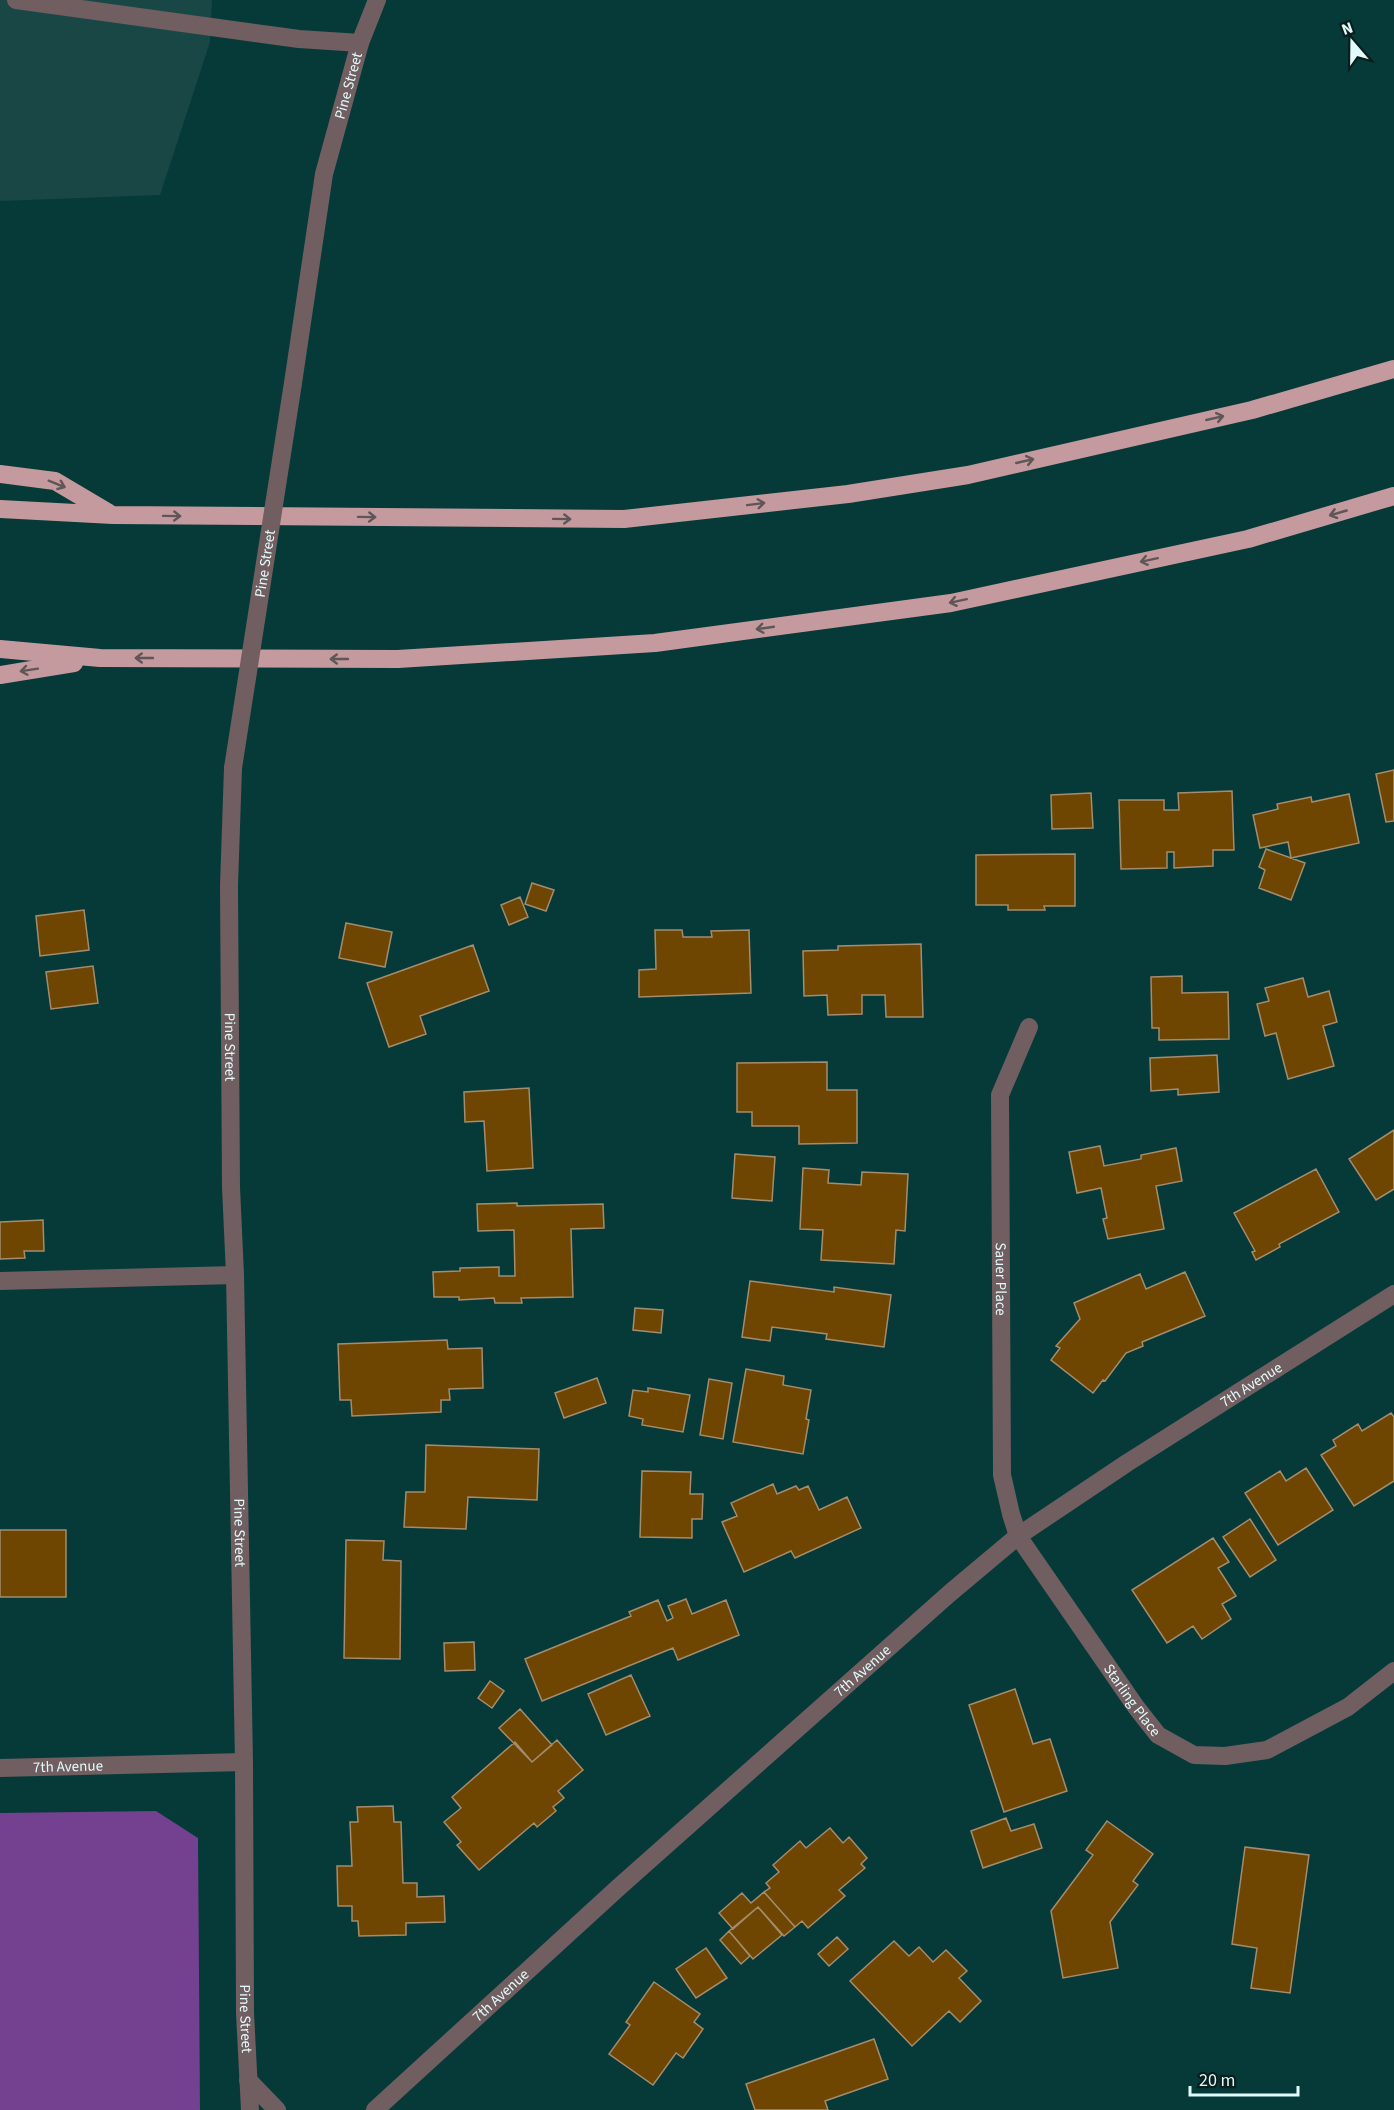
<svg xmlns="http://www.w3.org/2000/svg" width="1394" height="2110" viewBox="0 0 1394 2110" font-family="'Source Sans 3',sans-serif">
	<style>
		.built { fill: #194746 }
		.green { fill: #744090 }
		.building { fill: #6e4602; stroke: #a48c6e; stroke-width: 1.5 }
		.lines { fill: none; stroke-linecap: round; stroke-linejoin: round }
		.service { stroke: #705e60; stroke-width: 18 }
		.minor { stroke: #705e60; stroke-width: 18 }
		.motorway { stroke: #c59a9e; stroke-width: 18 }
		.minor-bridge { stroke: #705e60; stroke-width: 18 }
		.oneway { stroke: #5e5657 }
		.labels { text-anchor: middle; stroke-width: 6; stroke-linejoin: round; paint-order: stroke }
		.street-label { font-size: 15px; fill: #e2fbfa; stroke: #0a1e1d }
	</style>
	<rect width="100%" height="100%" fill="#053a39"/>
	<!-- built -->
	<path class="built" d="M0,0h212l-2,42 -50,153 -160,6z"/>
	<!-- green -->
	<path class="green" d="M156,1811l42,27 2,272h-200v-297z"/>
	<!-- building -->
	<path class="building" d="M1394,770v51l-8,1 -10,-48z
		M1232,791l2,59h-21v16l-39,2v-16h-7v16l-46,1 -2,-69h45v10h15l-1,-17z
		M1091,793l2,35 -41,1 -1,-34z
		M1349,794l10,49 -68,15 -3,-16 -28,6 -7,-33 25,-6 -1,-5 34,-7 1,5z
		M1266,849l39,14 -14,37 -32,-12 6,-18 -6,-3z
		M1075,854v52h-31l1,4h-37v-5h-32v-50z
		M532,883l22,7 -8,21 -21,-7z
		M520,897l8,20 -19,8 -8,-20z
		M84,910l5,40 -49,6 -4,-40z
		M346,923l46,9 -7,35 -46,-9z
		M655,930h27l1,7h29l-1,-6 38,-1 2,63 -112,4v-27l17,-1z
		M921,944l2,73h-37l-1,-22h-23v19l-34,1 -1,-20 -23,1 -1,-45 35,-1v-4z
		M473,945l16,46 -69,25 6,18 -37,13 -22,-64z
		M93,966l5,37 -47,6 -5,-37z
		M1182,976v17l46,-1 1,47 -70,1v-12h-7l-1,-51z
		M1303,978l5,19 21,-6 8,31 -14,4 11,40 -46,13 -12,-46 -11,3 -8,-32 12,-3 -4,-13z
		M1217,1055l2,37 -41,3v-6l-27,2 -1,-33z
		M827,1062v28h30v53l-58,1v-18h-47v-14h-15v-49z
		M529,1088l4,80 -46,3 -3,-50 -19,1 -1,-30z
		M1394,1130v59l-18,11 -27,-41z
		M1100,1146l4,20 37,-7v-4l35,-7 6,33 -26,5 8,43 -56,10 -5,-20 4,-1 -6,-30 -24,5 -8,-41z
		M735,1154l40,3 -3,44 -40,-3z
		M803,1168l26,2 -1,13 33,2 1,-13 46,2 -3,57 -9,-1 -2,34 -73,-4 2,-30 -23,-1z
		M1316,1169l23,43 -60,32 1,3 -24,13 -4,-8 3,-1 -21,-38z
		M517,1203v3l86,-2 1,24 -33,1 2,68 -52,1 1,5h-27l-1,-5 -35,2v-3h-25l-1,-25 27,-1v-3l39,-1v9h16l-1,-46 -36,1 -1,-27z
		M43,1220l1,31h-20l1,7 -25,1v-37z
		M1185,1272l20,44 -63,26 1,4 -17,7 -21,28 -2,-1 -10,13 -42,-33 9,-12 -4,-2 24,-27 -6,-16 66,-29 6,15z
		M750,1281l84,11v-5l57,8 -7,52 -58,-8 1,-5 -55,-7 -2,14 -28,-4z
		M635,1308l28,2 -2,23 -28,-3z
		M447,1340l1,9 34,-1 1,40 -34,1 1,11h-9v12l-89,4 -1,-16h-11l-2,-56z
		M746,1369l38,7 -1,9 28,5 -5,29 3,1 -6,34 -70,-12z
		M597,1378l9,25 -42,15 -9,-25z
		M709,1379l23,4 -9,56 -23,-4z
		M648,1388l42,7 -7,37 -41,-7 1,-6 -14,-3 4,-26 15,2z
		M1391,1413l3,4v64l-40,25 -33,-51 15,-9 -3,-6 25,-16 4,7z
		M426,1445l113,4 -2,51 -69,-3 -2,32 -62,-2 2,-35h19z
		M1306,1468l27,42 -55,35 -33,-52 35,-22 6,10z
		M642,1471l49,1 -1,22h13l-1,25h-10v19l-52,-1z
		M773,1484l4,10 19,-8 3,4 9,-4 11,24 28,-13 14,31 -66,30 -4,-7 -47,21 -22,-50 15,-6 -6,-13z
		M1250,1519l26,41 -26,17 -27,-40z
		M0,1530h66v67h-66z
		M1213,1538l16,24 -11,6 18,28 -14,8 9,15 -29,20 -9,-13 -26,17 -35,-53z
		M346,1540l38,1 -1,19 18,1 -1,98 -56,-1z
		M686,1599l6,15 34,-14 13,35 -61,25 -5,-12 -131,53 -17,-42 106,-43 -2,-4 29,-12 9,21 6,-3 -5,-12z
		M474,1642l1,28 -30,1 -1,-28z
		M631,1675l19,41 -44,19 -18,-41z
		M490,1681l14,10 -12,17 -14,-10z
		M1015,1689l18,55 17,-5 17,52 -63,21 -35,-107z
		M520,1709l32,36 -20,17 -33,-34z
		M557,1740l26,30 -25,21 6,7 -11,9 3,4 -19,16 -3,-4 -55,47 -22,-25 4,-3 -17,-20 17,-14 -9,-11 63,-55 17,20z
		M393,1806l1,16h7l2,61h14v14l27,-1 1,26 -39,1v12l-47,1 -1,-15h-6v-15h-14l-1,-40h15l-2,-44h8l-1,-15z
		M1006,1818l5,13 23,-7 8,24 -59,20 -12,-37z
		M1107,1821l46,33 -20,27 5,4 -28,37 8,46 -55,10 -12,-67 42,-56 -7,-5z
		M830,1828l13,15 6,-6 18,21 -6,6 4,4 -26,22 6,6 -37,32 -6,-7 -7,6 -31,-35 6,-4 -4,-5 13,-11 -6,-7 27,-24 6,7z
		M1245,1847l64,8 -19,138 -39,-5 6,-40 -25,-4z
		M764,1892l31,35 -11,9 -26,-29 -25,22 -14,-16 23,-20 9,10z
		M758,1907l24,28 -29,24 -24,-28z
		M729,1931l21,25 -9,8 -21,-24z
		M837,1937l11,12 -19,17 -11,-12z
		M894,1941l15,15 10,-9 14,15 13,-12 21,21 -8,7 22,23 -21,21 -11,-11 -37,35 -62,-65z
		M706,1948l21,30 -31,20 -20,-29z
		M654,1982l46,32 -6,8 9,7 -20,29 -7,-5 -23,32 -44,-31 21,-29 -4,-3z
		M874,2039l14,40 -63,22 3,9h-73l-9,-26z"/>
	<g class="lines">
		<!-- service -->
		<path class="service" d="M16,0l283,39 61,4
			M0,1281l235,-6"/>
		<!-- minor -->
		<g class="minor">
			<path id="s1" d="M293,383l31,-209 36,-131 17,-43"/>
			<path id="s2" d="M233,768l-4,118 2,301 4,88 9,487 1,251 5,97"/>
			<path id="s3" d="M1029,1027l-29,68 2,380 9,39 7,22 118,171 22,28 36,20 31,1 42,-6 81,-43 46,-36"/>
			<path id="s4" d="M0,1768l244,-6"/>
			<path d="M248,2080l29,30"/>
			<path id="s5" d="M375,2110l244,-223 331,-294 68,-57 109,-73 267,-169"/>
		</g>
		<!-- motorway -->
		<path class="motorway" d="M0,474l55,7 54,32
			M0,509l113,6 511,4 224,-25 120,-19 284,-65 142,-41
			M0,649l100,9 298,1 257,-16 296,-40 297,-64 146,-43
			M0,675l74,-12"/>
		<!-- minor-bridge -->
		<path class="minor-bridge" id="s6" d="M233,768l60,-385"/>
	</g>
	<!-- one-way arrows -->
	<defs><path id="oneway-shaft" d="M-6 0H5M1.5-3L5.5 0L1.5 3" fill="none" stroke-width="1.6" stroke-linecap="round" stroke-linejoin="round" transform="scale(1.5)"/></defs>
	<g class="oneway">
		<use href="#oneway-shaft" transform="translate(1215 418) rotate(-13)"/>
		<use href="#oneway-shaft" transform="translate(1025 461) rotate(-13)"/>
		<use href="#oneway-shaft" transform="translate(57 484) rotate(22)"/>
		<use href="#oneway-shaft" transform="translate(756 504) rotate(-7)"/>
		<use href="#oneway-shaft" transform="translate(1338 513) rotate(164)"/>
		<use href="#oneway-shaft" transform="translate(172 516) rotate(1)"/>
		<use href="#oneway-shaft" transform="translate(367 517) rotate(1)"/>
		<use href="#oneway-shaft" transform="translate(562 519) rotate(1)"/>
		<use href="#oneway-shaft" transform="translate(1149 560) rotate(168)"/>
		<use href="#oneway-shaft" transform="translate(958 601) rotate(168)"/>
		<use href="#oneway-shaft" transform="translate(765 628) rotate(172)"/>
		<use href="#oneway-shaft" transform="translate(144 658) rotate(-180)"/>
		<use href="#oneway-shaft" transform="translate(339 659) rotate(-180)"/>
		<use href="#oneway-shaft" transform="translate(29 670) rotate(171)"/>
	</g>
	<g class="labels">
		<!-- street labels -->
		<g class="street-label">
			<text dy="5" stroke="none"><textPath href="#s1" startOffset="303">Pine Street</textPath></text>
			<text dy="5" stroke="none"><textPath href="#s6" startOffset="207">Pine Street</textPath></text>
			<text dy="5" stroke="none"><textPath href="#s2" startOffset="279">Pine Street</textPath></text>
			<text dy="5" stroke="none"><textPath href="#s3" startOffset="258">Sauer Place</textPath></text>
			<text dy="5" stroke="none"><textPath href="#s5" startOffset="1140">7th Avenue</textPath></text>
			<text dy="5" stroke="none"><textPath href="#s2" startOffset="765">Pine Street</textPath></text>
			<text dy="5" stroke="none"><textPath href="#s5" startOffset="656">7th Avenue</textPath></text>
			<text dy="5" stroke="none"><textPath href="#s3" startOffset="717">Starling Place</textPath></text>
			<text dy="5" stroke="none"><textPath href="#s4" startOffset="68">7th Avenue</textPath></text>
			<text dy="5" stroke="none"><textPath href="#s5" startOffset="170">7th Avenue</textPath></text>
			<text dy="5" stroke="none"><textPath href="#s2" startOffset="1251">Pine Street</textPath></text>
		</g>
	</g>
	<!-- north arrow -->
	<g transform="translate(1352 42) rotate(340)" stroke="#0a1e1d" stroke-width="4.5" paint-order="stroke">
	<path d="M0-4.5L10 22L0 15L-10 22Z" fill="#e2fbfa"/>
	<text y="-9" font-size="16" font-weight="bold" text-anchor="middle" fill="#e2fbfa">N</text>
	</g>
	<!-- scale -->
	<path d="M1190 2086v9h108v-9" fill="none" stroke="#e2fbfa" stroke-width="3"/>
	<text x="1199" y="2086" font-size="18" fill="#e2fbfa" stroke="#0a1e1d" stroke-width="4.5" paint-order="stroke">20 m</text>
</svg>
